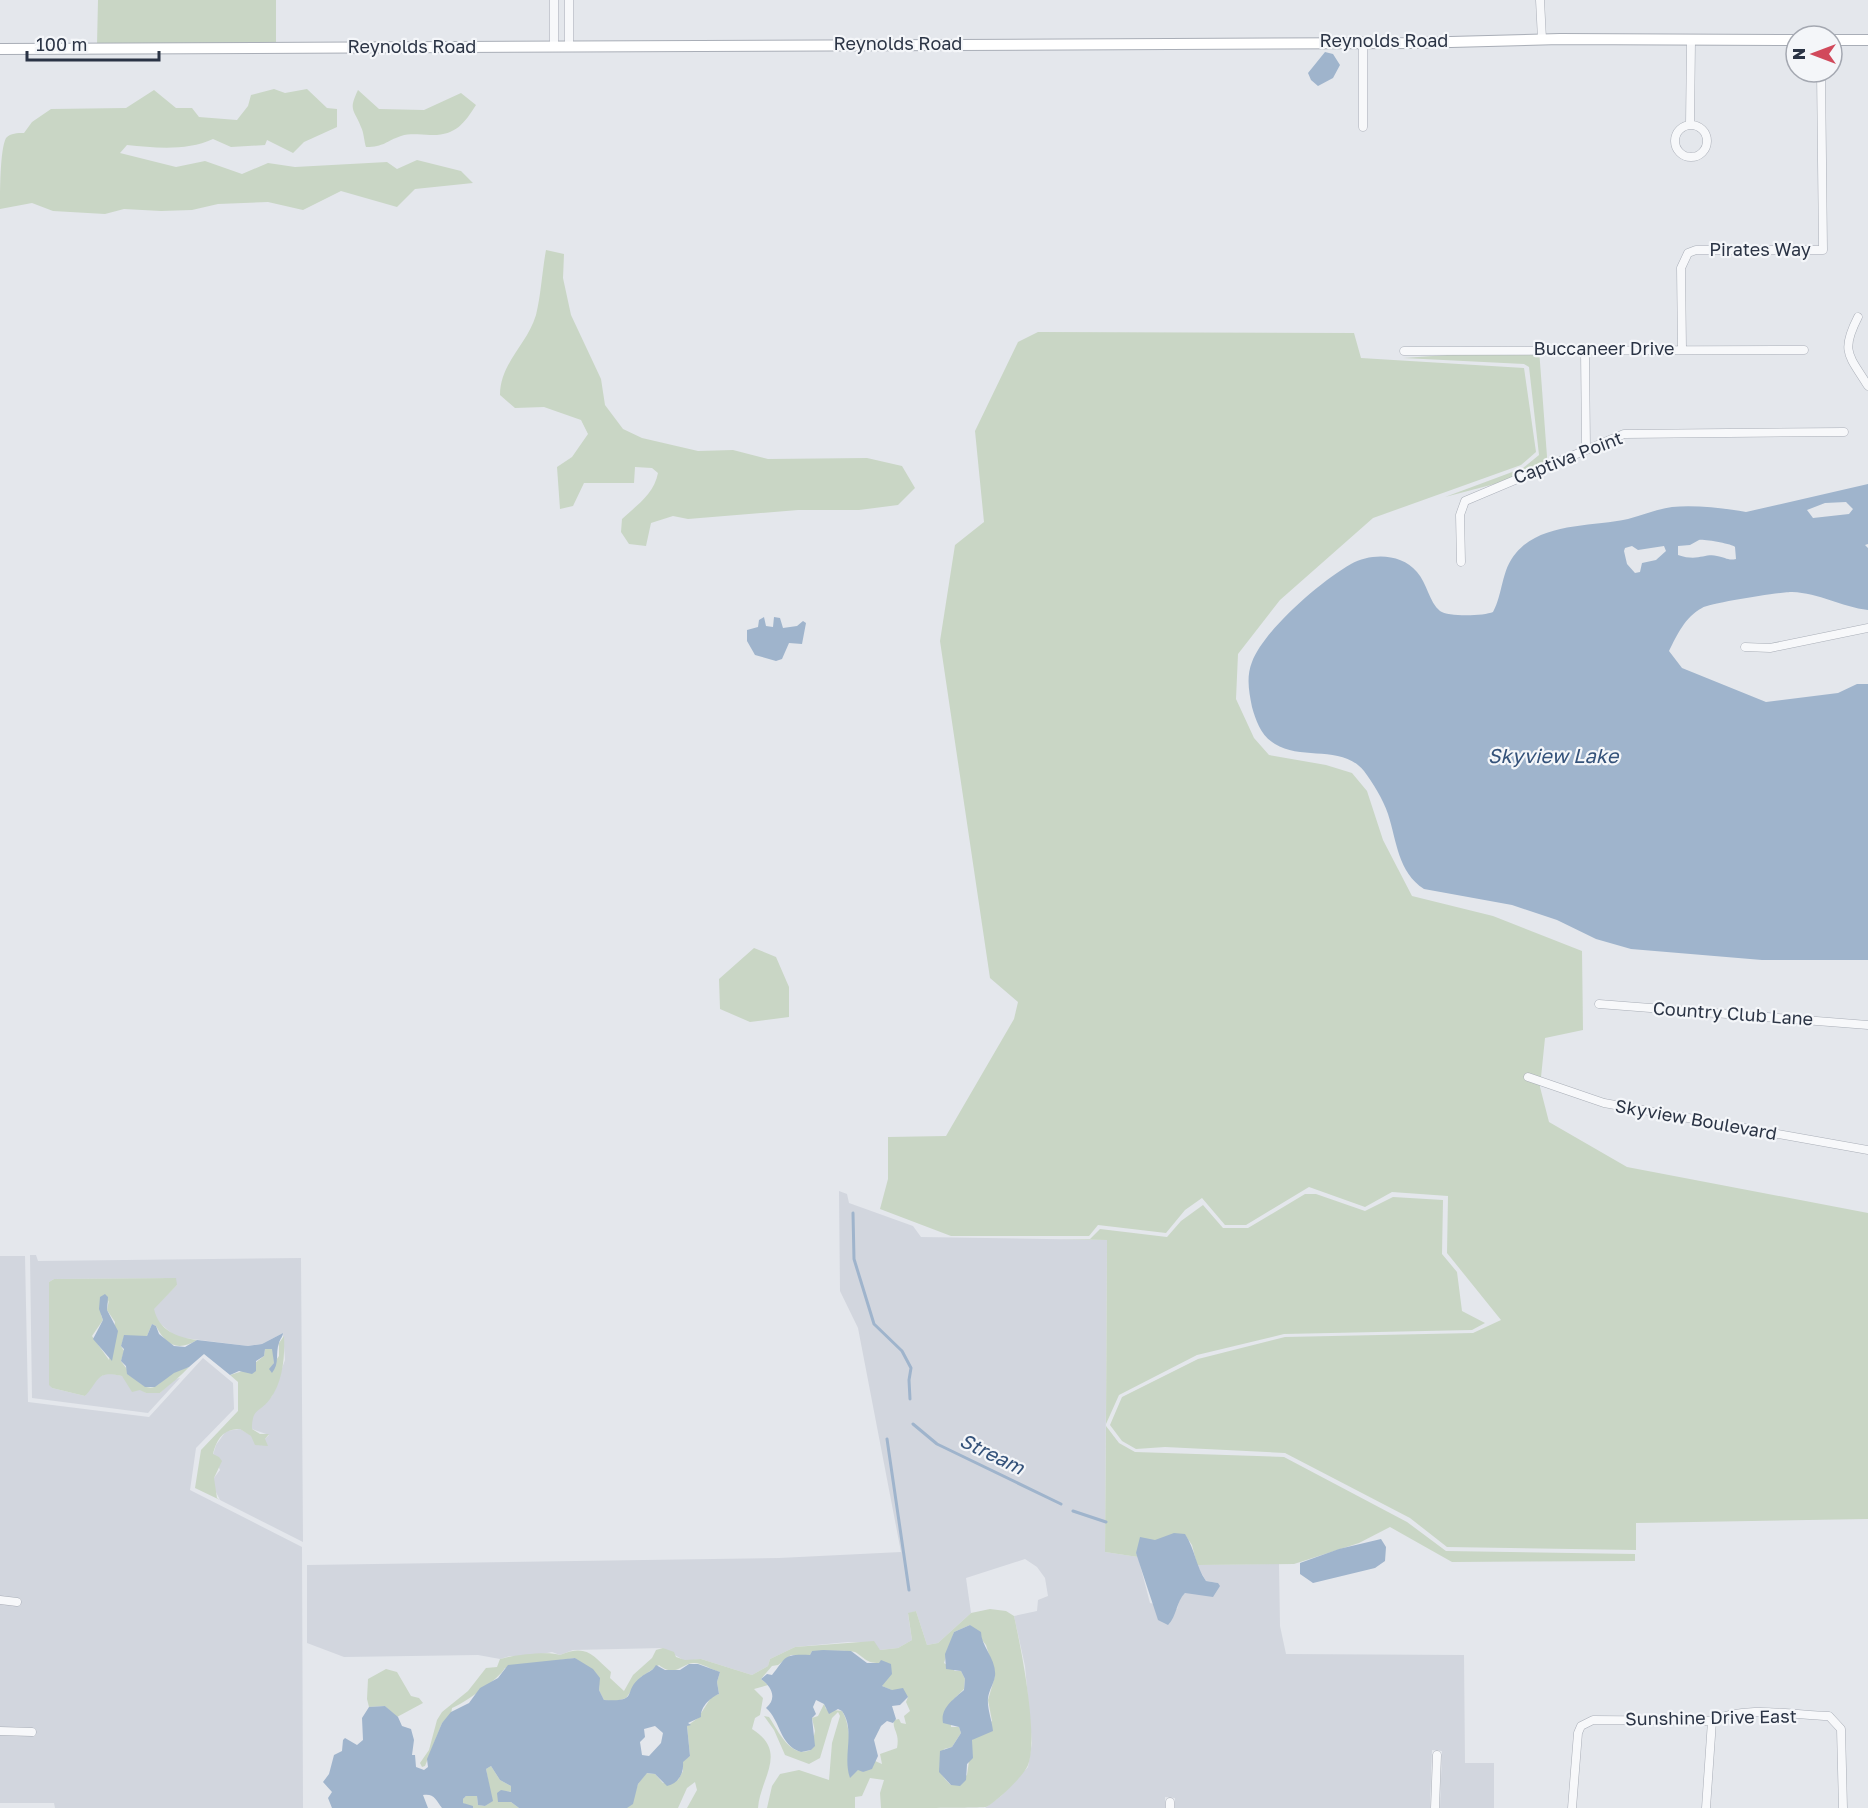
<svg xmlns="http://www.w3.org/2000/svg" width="1868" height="1808" viewBox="0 0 1868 1808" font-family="'Golos Text',sans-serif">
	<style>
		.built { fill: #d2d6de }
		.green { fill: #c9d6c5; fill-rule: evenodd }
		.water { fill: #9fb4cc; fill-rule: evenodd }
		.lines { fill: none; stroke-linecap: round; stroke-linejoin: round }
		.stream { stroke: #9fb4cc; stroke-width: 3 }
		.street-casing { stroke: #a9aeb7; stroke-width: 9 }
		.secondary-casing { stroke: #a9aeb7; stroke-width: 12 }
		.street { stroke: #f7f8fa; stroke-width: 8 }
		.secondary { stroke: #fff; stroke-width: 10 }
		.labels { text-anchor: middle; stroke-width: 4.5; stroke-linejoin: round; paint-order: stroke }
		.street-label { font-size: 18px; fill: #2b3445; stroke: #f4f6f9 }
		.water-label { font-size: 20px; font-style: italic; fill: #34527a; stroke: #f4f6f9 }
	</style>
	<rect width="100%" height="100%" fill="#e4e7ec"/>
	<!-- built -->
	<path class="built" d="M839,1191l8,3 2,9 64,23 8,11 186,3 -2,312 33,5 12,46 27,6 3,-11 5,-5 33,-10 -12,-2 -9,-16 82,-1 1,62 6,28 178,1 1,108h29v45h-54l2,-57 -10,-1 -2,58h-255v-10l-10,-1v11h-180l16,-12 27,-29 4,-24 -7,-77 -11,-50 23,-5 1,-11 10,-4 -3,-18 -8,-11 -12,-8 -59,19 5,35 -33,30 -11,2 -11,-34 -8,3 4,26 -14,8 -18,2 -21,-8h-11l-53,5 -25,12 -2,7 -16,9 -51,-16 -16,2 -22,-13 -90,2 -13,5 -8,-3 -25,5 -17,-1 -10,3 -22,-4 -134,2 -37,-14v-78l472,-7 122,-6 -43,-224 -18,-37z
		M30,1255h6l2,6 263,-3 2,284 -83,-42 -6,-12v-10l6,-8 -7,-15 3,-10 10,-14 14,-2 12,7 13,3 4,-4 -17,-6v-11l5,-9 15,-13 13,-36 -2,-27 -21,11 -14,2 -72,-9 -20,-17 -3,-11 24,-24 -14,-7 -109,1 -5,3v102l3,4 33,8 12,-18 11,-5 14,3 24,17h14l14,-14 6,-1 -32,35 -116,-15z
		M0,1256h25l3,146 121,15 54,-59 30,25 1,26 -38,39 -6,42 112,57 1,261h-248l-1,-5h-54z"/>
	<!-- green -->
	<path class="green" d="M98,0h178v43l-179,2z
		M274,89l11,4 22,-4 20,19 10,1v18l-33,15 -11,11 -26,-13 -2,5 -34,2 -18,-8c-26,12 -57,9 -86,6l-7,8 56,14 29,-6 37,13 26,-11 27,4 92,-5 10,7 20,-9 44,11 12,12 -58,6 -18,18 -56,-16 -38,19 -35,-8 -50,2 -26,6 -31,1 -37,-2 -19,5 -52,-3 -21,-8 -32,6c0,-16 0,-60 6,-71 5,-5 11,-5 18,-5l8,-11 19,-13 75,-1 28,-18 22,18h16l7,9 38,3 11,-14 3,-11z
		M358,90l21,19 45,1 37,-17 15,12c-12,19 -21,31 -46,30 -9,0 -19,-2 -29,1 -15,5 -17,11 -35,11 -2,-6 -2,-14 -5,-20 -7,-18 -13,-16 -3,-37z
		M546,250l18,4 -1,24 8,37 30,64 4,26 18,24 19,9 56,13 35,-1 35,9 99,-1 35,8 13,22 -17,17 -39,5h-61l-110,9 -15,-3 -22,7 -5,23 -17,-2 -8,-12 1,-13c15,-14 32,-25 36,-46l-6,-5 -17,-1 -1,16h-50l-11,23 -13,3 -3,-42 15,-10 16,-23 -7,-14 -37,-13 -29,1 -15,-13c0,-32 27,-50 36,-80 5,-20 6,-43 10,-65z
		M1038,332l316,1 7,25 163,10 12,84 -15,13 -148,53 -93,82 -42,54 -2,45 18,39 15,17 57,10 26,8 15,18 16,49 29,56 81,20 89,35 1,79 -38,8 -5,49 9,35 78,45 241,46v306l-232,4v27l-189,-3 -37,-29 -125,-65 -120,-6 -29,2 -14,-8 -12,-16 12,-28 76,-38 87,-22 188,-4 28,-13 -54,-67 1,-57 -56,-4 -27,15 -56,-20 -63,38h-21l-23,-27 -17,12 -19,23 -68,-8 -9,11h-138l-71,-27 8,-30v-42l58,-1 68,-117 4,-17 -28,-24 -50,-337 15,-96 29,-23 -9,-91 43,-89z
		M1539,349l9,121 -103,27 78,-29 16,-13 -10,-88 -5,-3 -121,-6z
		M754,948l22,9 13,30v30l-39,5 -30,-13 -1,-30z
		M1305,1194h11l49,17 28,-14 50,3 -1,54 15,18 5,39 23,12 -13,7 -188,4 -87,21 -78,40 -13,29 1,-184 -47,-1h30l10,-10 67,8 14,-16 22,-16 20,23h25z
		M176,1278l1,7 -23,24c5,22 23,28 43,31 -20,12 -31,5 -41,-14l-4,-2 -5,12 -23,1 -3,9 3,5 -3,10c39,54 33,10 68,6 -9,10 -19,17 -29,26h-14l-6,-3 -8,2 -10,-16c-26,-6 -22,4 -37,20l-33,-8 -3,-3v-103l5,-3zM109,1300l-2,10 8,12 -6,38 -17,-24 11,-16 -2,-5z
		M284,1336c1,20 -1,46 -14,63 -10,14 -18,8 -18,30l8,5h9l-4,5 3,7 -13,-1 -4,-9 -11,-7c-17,0 -23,10 -27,25l6,3 3,4 -8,17 3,20 3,2 -25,-12 6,-38 37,-39v-29l-8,-7 16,-5 18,-14 1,-7h8l1,14 -4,6 9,-13v-13z
		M1106,1426l13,17 16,9 149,5 123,65 39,29 189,3v7l-183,1 -62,-35 -31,16 -65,21 -97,1 -5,-20 -7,-10c-19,-2 -34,8 -49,18l2,4 -33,-5z
		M990,1609l16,2 8,5c7,32 25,121 14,149 -4,11 -32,37 -42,42 -10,1 -88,1 -105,1l-1,-15 4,-13 -14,-2 -8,18 -7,1v11h-88l5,-22 8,-12 19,-4 30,10 3,-37 8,-27 -2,-4 -6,6 -12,40 -11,6 -24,-9 -11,-25 -10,-14 5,1c9,13 21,42 42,33l4,-19 -3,-13 6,-2 6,-12 2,5 16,2c9,13 8,45 11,63l6,-5 4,3 12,-11 7,3 -2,-10 17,-6c3,-16 -5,-18 -3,-28l5,-1 2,4 5,1 -2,-8 6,-5 -4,-9 2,-5 -26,-11 4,-7 -7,-16c-13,0 -14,-5 -24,-11 -4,-2 -36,-1 -43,-1l-2,4h-19l-13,10 -6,1 -11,13 7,6 -14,4 9,9 -3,17 -5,3 -3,11c37,23 8,49 6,79h-71l10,-18 -2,-8 -8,6 -9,20h-51v-3h4l7,-21 8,-11 9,1 8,9 15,-3 5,-9v-10l7,-5 -3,-30 11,-8 14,-22 7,-2 -2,-12 3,-10c-8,-2 -19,-10 -27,-9 -12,1 -18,15 -34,2l-18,12 -15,21 -12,4 -10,-2 -5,-10c2,-19 -12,-22 -24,-32l-70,10c-5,10 -42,36 -53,40l-1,6 -9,9 -17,43 -3,1 -2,-4 9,-13 8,-30 5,-8 26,-21 18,-23 11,-1 3,-8c13,-4 48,-8 60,-4 27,-11 32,0 51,17l-1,6 14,13 9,-16 19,-17 4,-8 7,-2 11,4 2,5 9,3 16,-1 51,16 16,-9 2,-7 25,-12 79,-6 6,9 18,-2 14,-8 -4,-27 8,-2 11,34 11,-2 33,-30zM970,1625l16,20 8,25 1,6 -7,24 4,21 -20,19 -5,35 -16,10c-14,-13 -13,-19 -7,-36l8,-2 9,-14 -2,-6h-8l1,-26 12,-12 1,-10 -4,-8h-6l-11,-8 10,-31z
		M386,1669l11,3 14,24 8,2 4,5 -26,14 -12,-11 -16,1 -2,-8 1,-20z
		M491,1766l9,14 11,6 1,6 -8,-1 -6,10 13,1 8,6h-46l-10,-5v-4l3,-3h11l1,9 7,1 7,-5 -6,-32z"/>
	<!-- water -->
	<path class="water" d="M1325,52l8,2 7,11 -7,13 -15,8 -7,-6 -3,-7z
		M1868,484v60l-3,1 3,3v62c-26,-3 -49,-17 -76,-18 -11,0 -82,11 -90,16 -17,9 -25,27 -33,43l13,17 84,34 72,-9 19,-9h11v276h-106l-131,-11 -35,-10 -39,-19 -45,-15 -88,-16c-26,-17 -27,-47 -36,-75 -5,-15 -15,-31 -24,-43 -22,-27 -62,-10 -89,-27 -14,-8 -19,-23 -23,-37 -3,-15 -6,-30 0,-45 12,-32 69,-81 99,-98 20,-11 50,-11 66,8 10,11 12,30 23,39 8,6 44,5 53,1 10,-18 8,-42 23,-59 26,-31 76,-26 112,-34 14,-4 30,-10 44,-12 24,-2 51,1 74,5zM1846,502l7,7 -4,5 -36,4 -6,-8 18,-7zM1699,540c5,-1 33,4 36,7l1,12c-8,2 -11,-2 -19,-3 -12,-3 -19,6 -39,-1v-9l12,-1zM1632,546l6,4 26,-4 2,5 -10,9 -14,3 -2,9 -5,1 -8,-9 -3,-13 1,-3z
		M764,617l2,9 7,1 1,-10 6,1 3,10 14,-2 6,-5 3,2 -4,21 -13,-1 -7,16 -6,2 -21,-6 -8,-14v-11l11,-3 1,-7z
		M105,1294l3,3 -1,13 11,21 -6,30 -19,-22 10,-19 -4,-11 1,-12z
		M152,1324l4,2 3,8 15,12 11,1 12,-7 51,6 14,-2 21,-11c0,3 -3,6 -4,10 -4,11 1,20 -7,30l-3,-4 5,-6 -2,-14h-7l-1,7 -8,5v10l-4,3 -13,-3 -9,4 -26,-21 -15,13 -15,6 -19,14h-10l-18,-13 -1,-8 -5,-5 3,-12 -3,-3 3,-11 23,1z
		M1174,1533l11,1c10,15 11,33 21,47l12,2 2,3 -7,11 -28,-4c-9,9 -8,23 -17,32l-10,-5 -22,-67 4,-16 15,3z
		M1381,1539l5,8 -1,14 -10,7 -62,15 -13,-9v-11l39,-14z
		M970,1625l11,7c0,14 16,28 14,44 -1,7 -6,14 -7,22 -1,11 4,22 5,33l-21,9 1,18 -6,6 -1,16 -6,6 -9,-1 -12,-13 1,-21 12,-4 9,-14 -2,-6 -16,-4c-3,-15 11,-24 21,-33l1,-11 -4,-8 -15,-2 -1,-15 9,-22z
		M823,1650l28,1 16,12h12l2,-3 10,4 1,10 -10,12 10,4 11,-2 5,9 -8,8 -8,1 4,13 -3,4 -6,-2 -6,5 -7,14 4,16 -6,13 -9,3 -5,-2 -8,8c-8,-22 6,-47 -8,-67l-4,-2 -9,5 -5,-10 -8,-4 -3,7 3,7 -4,4 3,28 -4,4 -10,2c-22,-7 -20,-31 -35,-44 12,-10 5,-22 -5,-29l6,-5 5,1c15,-18 10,-21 38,-20l2,-4z
		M575,1658l18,11 7,9 -1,12 5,10c37,2 17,-8 37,-23 6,-5 11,-5 15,-12l9,5h15l9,-6h9l22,8 -3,10 2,12c-8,3 -19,13 -18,23l-13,6 3,2 -4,1 3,30 -7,6c1,11 -4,21 -16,24l-12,-12 -8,-1 -9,11 -5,20 -6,4h-108l-8,-6h-13l-1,-9 4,-3 10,2v-6l-11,-6 -9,-14 -5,3 7,32 -8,5 -7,-1 -1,-9h-11l-3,3v4l10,3v2h-31c-6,-8 -8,-15 -19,-13l5,13h-96l-4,-10 4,-6 -9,-10 6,-8 5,-19 8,-4 1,-11 2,-2 12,7 6,-5 -1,-22 7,-11 16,-1 13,11 4,9 9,3 3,11 -2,15h3l1,12 8,3 4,-3 -1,-8 15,-36 9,-11 18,-9 11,-15 18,-10 10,-13zM655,1726l8,7 -2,10 -12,13 -7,-1 -2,-13 5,-5 -1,-8z"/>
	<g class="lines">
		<!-- stream -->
		<path class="stream" d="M853,1213l1,46 20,65 28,27 9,17 -2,12 1,19
			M913,1424l24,20 124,60
			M887,1439l22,151
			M1073,1511l33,11"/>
		<defs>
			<path id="street" d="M554,0v46
				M569,0v47
				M1540,0l2,39
				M1690,124l1,-83
				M1675 141a16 16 0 1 1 32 0a16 16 0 1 1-32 0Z
				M1363,127v-86
				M1858,317c-18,35 -9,38 10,69
				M1682,349l-1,-81 7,-15 8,-3h127l-2,-178
				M1585,350l1,99
				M1404,351l400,-1
				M1461,562l-1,-47 5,-14 159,-67 220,-2
				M1745,647l25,1 98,-20
				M1599,1004l269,21
				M1528,1077l76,26 264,47
				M0,1600l17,2
				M0,1731l32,1
				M1170,1802v6
				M1435,1808l2,-53
				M1572,1808l6,-75 3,-7 12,-6 119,1c33,-16 81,-6 117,-5l12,13 2,79
				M1706,1808l6,-87"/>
			<path id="secondary" d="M1832,40h36
				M0,49l1413,-6 147,-4 236,1"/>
		</defs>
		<!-- street casing -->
		<use href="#street" class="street-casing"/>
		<!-- secondary casing -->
		<use href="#secondary" class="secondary-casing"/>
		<!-- street -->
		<use href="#street" class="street"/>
		<!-- secondary -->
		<use href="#secondary" class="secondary"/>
	</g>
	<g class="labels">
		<!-- street labels -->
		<g class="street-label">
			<text x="1384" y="47">Reynolds Road</text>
			<text x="898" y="50">Reynolds Road</text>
			<text x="412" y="53">Reynolds Road</text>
			<text x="1760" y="256">Pirates Way</text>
			<text x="1604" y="355">Buccaneer Drive</text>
			<text transform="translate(1568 458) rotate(-21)" y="6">Captiva Point</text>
			<text transform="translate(1733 1014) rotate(4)" y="6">Country Club Lane</text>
			<text transform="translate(1696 1120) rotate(10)" y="6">Skyview Boulevard</text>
			<text transform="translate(1711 1718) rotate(-1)" y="6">Sunshine Drive East</text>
		</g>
		<!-- water labels -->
		<g class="water-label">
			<text x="1553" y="763">Skyview Lake</text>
			<text transform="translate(992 1454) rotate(26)" y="7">Stream</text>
		</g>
	</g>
	<!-- north arrow -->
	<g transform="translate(1814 54) rotate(270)"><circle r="28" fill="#f4f6f9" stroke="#a4a8b1" stroke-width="1.5"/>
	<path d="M0-4.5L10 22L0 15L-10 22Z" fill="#d1495b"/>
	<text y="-9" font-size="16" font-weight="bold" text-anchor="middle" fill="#2b3445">N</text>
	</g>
	<!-- scale -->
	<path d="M27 51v9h132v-9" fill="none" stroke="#2b3445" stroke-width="3"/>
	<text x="36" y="51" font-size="18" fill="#2b3445" stroke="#f4f6f9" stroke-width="4.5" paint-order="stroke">100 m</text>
</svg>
